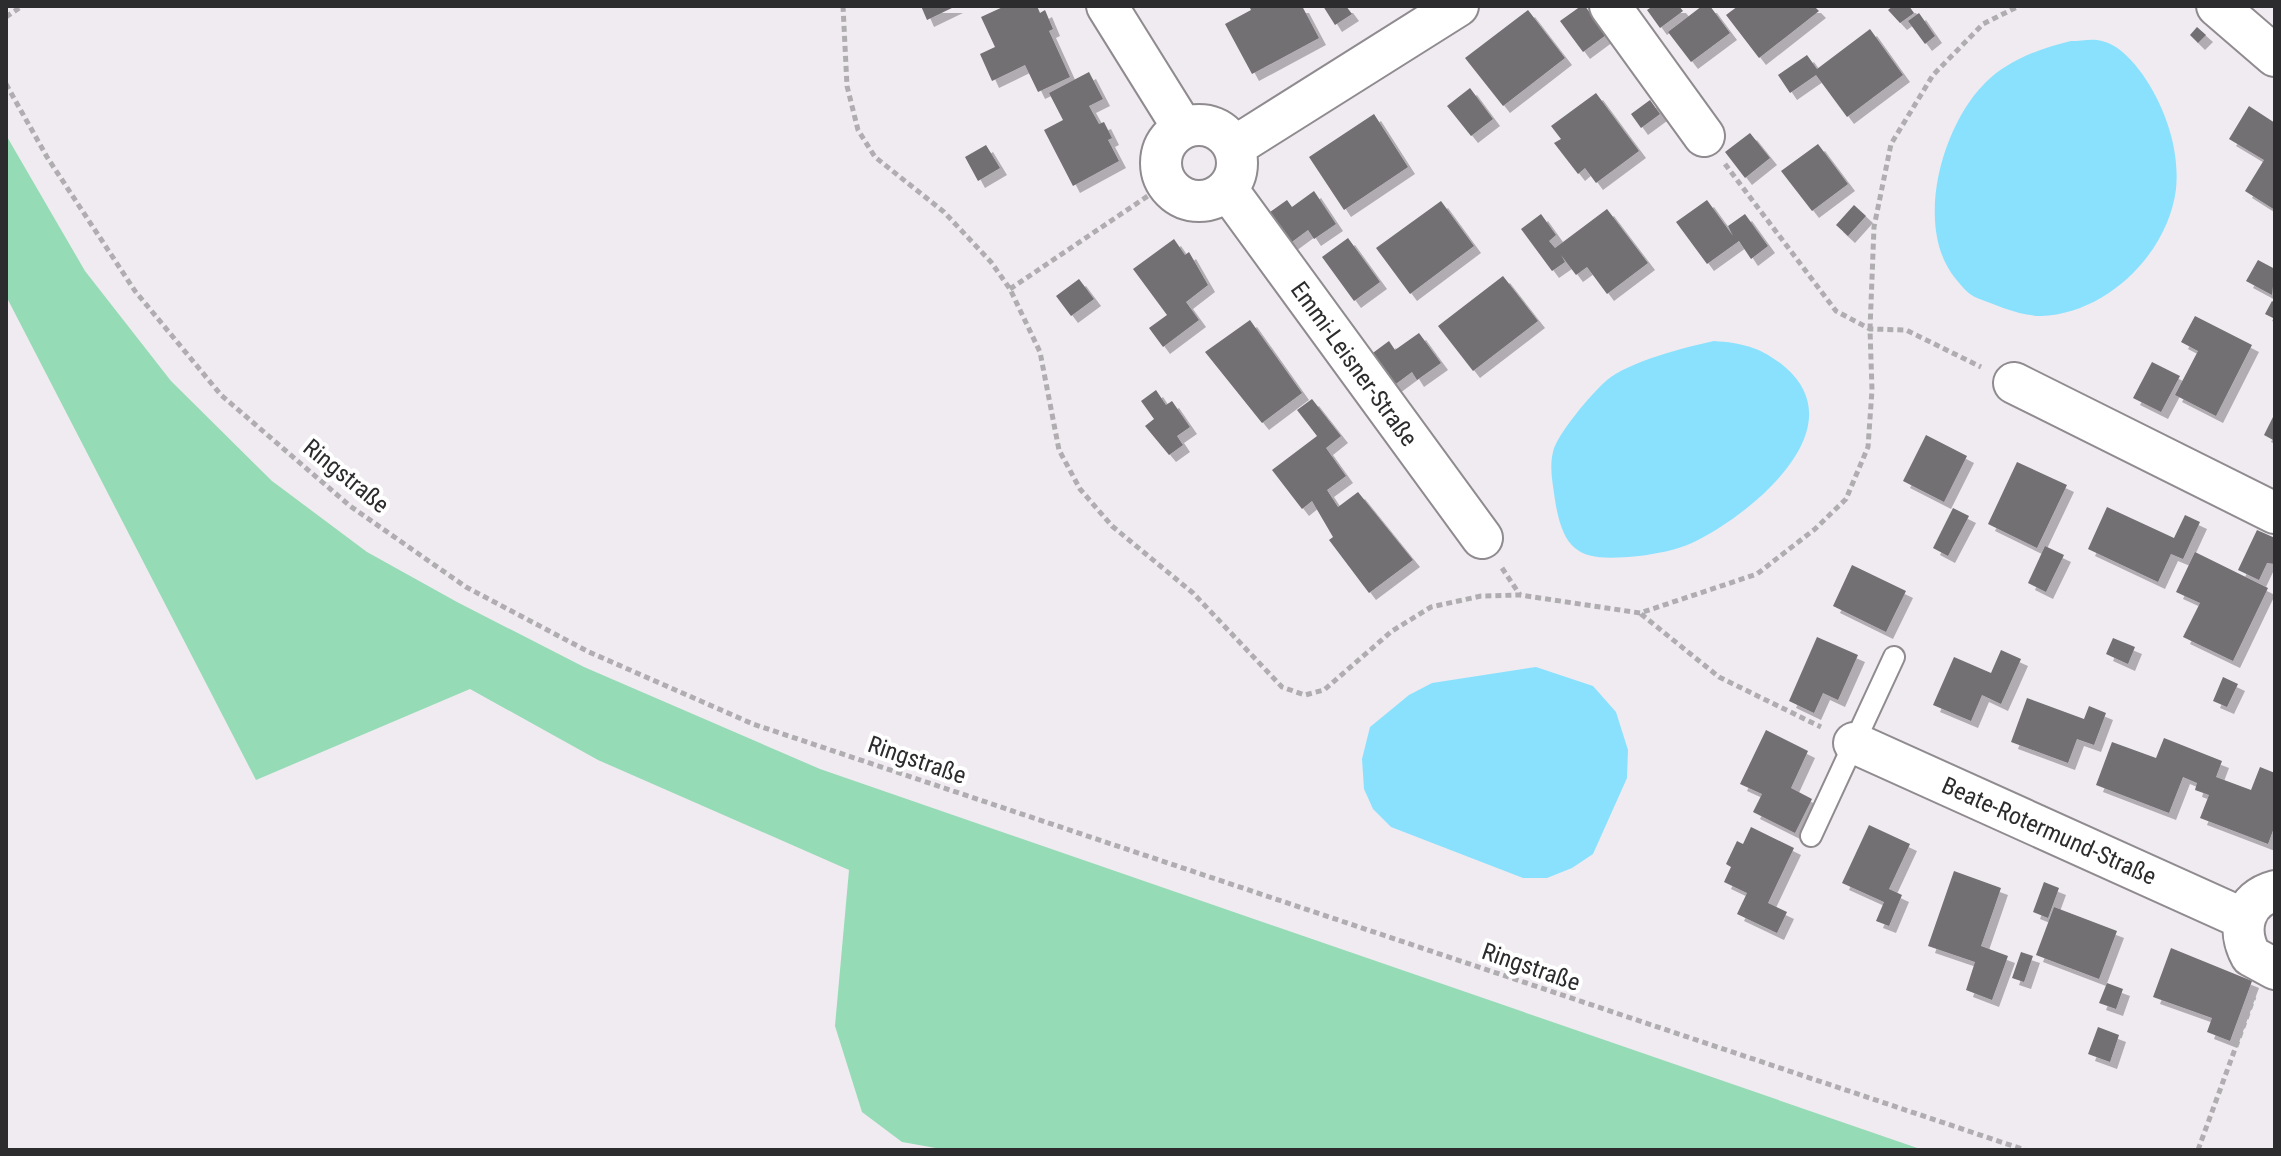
<svg xmlns="http://www.w3.org/2000/svg" width="2281" height="1156" viewBox="0 0 2281 1156" font-family="'Roboto Condensed',sans-serif">
	<style>
		.green { fill: #95dbb5 }
		.water { fill: #8ae1fe }
		.building { fill: #726f73; filter: url(#shadow) }
		.lines { fill: none; stroke-linecap: round; stroke-linejoin: round }
		.service-casing { stroke: #8f8b8f; stroke-width: 24 }
		.minor-casing { stroke: #8f8b8f; stroke-width: 44 }
		.path { stroke: #b0adb1; stroke-width: 5; stroke-dasharray: 6 4; stroke-linecap: butt }
		.service { stroke: #fff; stroke-width: 20 }
		.minor { stroke: #fff; stroke-width: 40 }
		.labels { text-anchor: middle; stroke-width: 8; stroke-linejoin: round; paint-order: stroke }
		.street-label { font-size: 24px; fill: #2c2b2d; stroke: #fff }
	</style>
	<defs>
		<filter id="shadow"><feDropShadow dx="7" dy="7" stdDeviation="0" flood-color="#0004"/></filter>
	</defs>
	<rect width="100%" height="100%" fill="#f0ebf1"/>
	<!-- green -->
	<path class="green" d="M6,135l79,136 86,110 101,100 95,71 90,50 127,65 236,102 1103,381h-976l-45,-8 -40,-30 -27,-86 14,-156 -251,-110 -128,-71 -214,91 -250,-484z"/>
	<!-- water -->
	<path class="water" d="M2071,41c10,0 22,-3 31,0 17,4 31,20 41,34 22,32 37,74 33,114 -8,65 -70,125 -135,127 -21,0 -45,-11 -64,-18 -10,-4 -15,-12 -22,-20 -41,-51 -14,-151 30,-195 23,-23 56,-35 86,-42z
		M1714,341c30,2 48,7 71,26 73,63 -38,150 -93,176 -16,7 -36,11 -53,13 -54,5 -75,2 -84,-56 -2,-16 -6,-32 -2,-48 4,-18 39,-59 54,-72 21,-18 79,-33 107,-39z
		M1536,667l57,19 23,26 12,38 -1,28 -34,76 -21,14 -25,10h-24l-132,-51 -18,-18 -9,-20 -2,-30 8,-32 39,-32 23,-12z"/>
	<!-- building -->
	<path class="building" d="M921,6h35l-29,14z
		M1005,6h32l3,7 5,-3 8,19 -4,2 21,46 -32,15 -13,-27 -33,16 -12,-27 15,-7 -14,-30z
		M1249,6h53l17,32 -67,36 -27,-50 26,-14z
		M1323,6h23l6,8 -17,11z
		M1581,6h4l21,29 -23,17 -23,-31z
		M1653,6h26l4,5 -23,17 -13,-18z
		M1702,6h8l20,27 -39,29 -23,-30z
		M1738,6h76l5,5 -60,47 -33,-43z
		M1893,6h16l5,7 -14,10 -12,-13z
		M1528,10l37,48 -62,48 -38,-48z
		M1919,13l16,23 -10,8 -17,-23z
		M2197,27l9,8 -8,8 -8,-8z
		M1870,29l33,46 -56,42 -31,-42 -26,18 -12,-18 29,-20 10,14z
		M1089,72l14,27 -14,7 10,18 5,-2 8,16 -4,2 11,21 -46,25 -29,-56 19,-10 -14,-27z
		M1470,88l23,31 -22,17 -24,-30z
		M1596,93l43,58 -43,32 -11,-15 -7,6 -24,-31 7,-4 -10,-13z
		M1650,100l10,14 -19,14 -10,-14z
		M2249,106l26,17v87l-30,-19 19,-31 -35,-21z
		M1374,114l34,53 -64,43 -35,-53z
		M1750,133l20,25 -25,20 -20,-26z
		M1818,144l30,40 -36,27 -31,-40z
		M986,145l14,23 -22,13 -13,-24z
		M1314,191l22,33 -22,15 -6,-9 -23,17 -22,-30 24,-17 5,7z
		M1707,200l26,36 -5,-10 17,-12 23,32 -17,13 -12,-18 -32,23 -31,-42z
		M1441,201l33,45 -64,48 -34,-46z
		M1854,205l12,11 -18,20 -12,-11z
		M1607,209l41,54 -41,31 -20,-27 -11,8 -15,-20 4,7 -13,9 -31,-42 20,-15 15,21 -7,6 6,7z
		M1348,238l32,44 -26,19 -32,-44z
		M1174,239l11,16 4,-3 19,33 -22,17 13,18 -36,27 -14,-19 18,-13 -34,-46z
		M2258,260l17,9 -3,26 -26,-14z
		M1503,276l35,45 -65,50 -35,-45z
		M1079,279l15,20 -23,17 -15,-20z
		M2272,301l3,2v16l-10,-5z
		M2195,316l57,29 -36,71 -41,-21 23,-44 -17,-9z
		M1250,320l52,73 -40,30 -57,-71z
		M1419,333l22,30 -24,17 -5,-8 -23,17 -23,-31 23,-17 6,9z
		M2152,362l28,14 -19,36 -28,-14z
		M1156,390l10,15 6,-4 18,26 -13,9 6,9 -14,10 -24,-29 9,-7 -13,-18z
		M1312,399l29,37 -15,12 20,28 -19,14 11,17 20,-15 55,68 -44,33 -40,-53 4,-3 -21,-36 -10,8 -30,-39 45,-34 -20,-26z
		M2275,413v28l-11,-6z
		M1926,435l41,21 -23,46 -41,-21z
		M2017,462l50,23 -30,63 -49,-24z
		M2107,507l67,31 11,-23 15,7 -17,37 -12,-5 -13,28 -70,-33z
		M1953,508l16,8 -21,40 -15,-8z
		M2257,530l18,8v26l-8,-1 -8,17 -21,-10z
		M2045,546l19,9 -18,37 -18,-9z
		M2195,552l73,36 -35,73 -50,-24 17,-34 -24,-11z
		M1852,565l54,26 -20,41 -53,-26z
		M1817,637l41,18 -20,45 -15,-7 -9,20 -25,-12z
		M2113,638l22,9 -7,17 -22,-10z
		M2001,650l20,9 -20,45 -19,-9 -11,26 -38,-16 21,-48 37,16z
		M2223,677l15,7 -11,23 -14,-6z
		M2027,698l57,21 5,-13 17,7 -12,32 -17,-6 -9,24 -57,-21z
		M1766,730l42,21 -17,37 21,11 -17,34 -42,-21 9,-18 -22,-10z
		M2164,738l58,23 -6,16 35,13 9,-23 15,6v52l-7,19 -68,-26 9,-23 -14,-5 2,-7 -14,-6 -14,36 -73,-28 16,-43 44,16z
		M1869,825l41,19 -21,45 13,6 -13,31 -13,-5 8,-19 -42,-19z
		M1751,827l43,21 -26,55 19,9 -10,21 -40,-19 10,-21 -23,-11 7,-15 -5,-3 11,-23 6,3z
		M1954,871l47,17 -20,58 27,10 -16,44 -26,-10 9,-28 -47,-16z
		M2044,882l15,6 -11,30 -15,-6z
		M2054,907l63,24 -18,48 -63,-24z
		M2171,948l81,33 -22,60 -23,-9 5,-14 -59,-21z
		M2021,952l12,4 -9,26 -12,-4z
		M2107,983l16,6 -7,20 -17,-6z
		M2098,1027l21,8 -9,27 -22,-8z"/>
	<g class="lines">
		<defs>
			<path id="service" d="M1811,836l83,-179"/>
			<path id="minor" d="M1107,6l76,122
				M1610,6l94,130
				M2217,6l58,50
				M1161 163a38 38 0 1 1 76 0a38 38 0 1 1-76 0Z
				M1234,147l224,-141
				M1227,189l255,349
				M2014,383l261,130
				M1854,743l390,176
				M2275,891c-31,8 -39,38 -24,65l24,13"/>
		</defs>
		<!-- service casing -->
		<use href="#service" class="service-casing"/>
		<!-- minor casing -->
		<use href="#minor" class="minor-casing"/>
		<!-- path -->
		<path class="path" d="M843,6l4,80 11,44 17,27 69,55 47,50 19,27 30,63 19,98 21,39 32,37 81,67 89,94 23,8 19,-5 68,-59 39,-24 50,-11 39,-1 120,18 117,-39 58,-45 31,-30 22,-52 4,-57 -2,-61 4,-102 17,-83 42,-69 50,-51 36,-18
			M6,17l16,-11
			M6,84l41,73 88,134 86,104 129,111 116,81 123,65 164,72 1272,426
			M1725,164l111,147 34,18 36,1 75,37
			M1010,289l157,-106
			M1502,568l18,27
			M1641,614l78,63 102,50
			M2198,1150l56,-153"/>
		<!-- service -->
		<use href="#service" class="service"/>
		<!-- minor -->
		<use href="#minor" class="minor"/>
	</g>
	<g class="labels">
		<!-- street labels -->
		<g class="street-label">
			<text transform="translate(1354 364) rotate(54)" y="8">Emmi-Leisner-Straße</text>
			<text transform="translate(346 476) rotate(39)" y="8">Ringstraße</text>
			<text transform="translate(917 760) rotate(19)" y="8">Ringstraße</text>
			<text transform="translate(2049 831) rotate(24)" y="8">Beate-Rotermund-Straße</text>
			<text transform="translate(1531 967) rotate(19)" y="8">Ringstraße</text>
		</g>
	</g>
	<!-- border -->
	<rect width="2281" height="1156" fill="none" stroke="#2c2b2d" stroke-width="16"/>
</svg>
